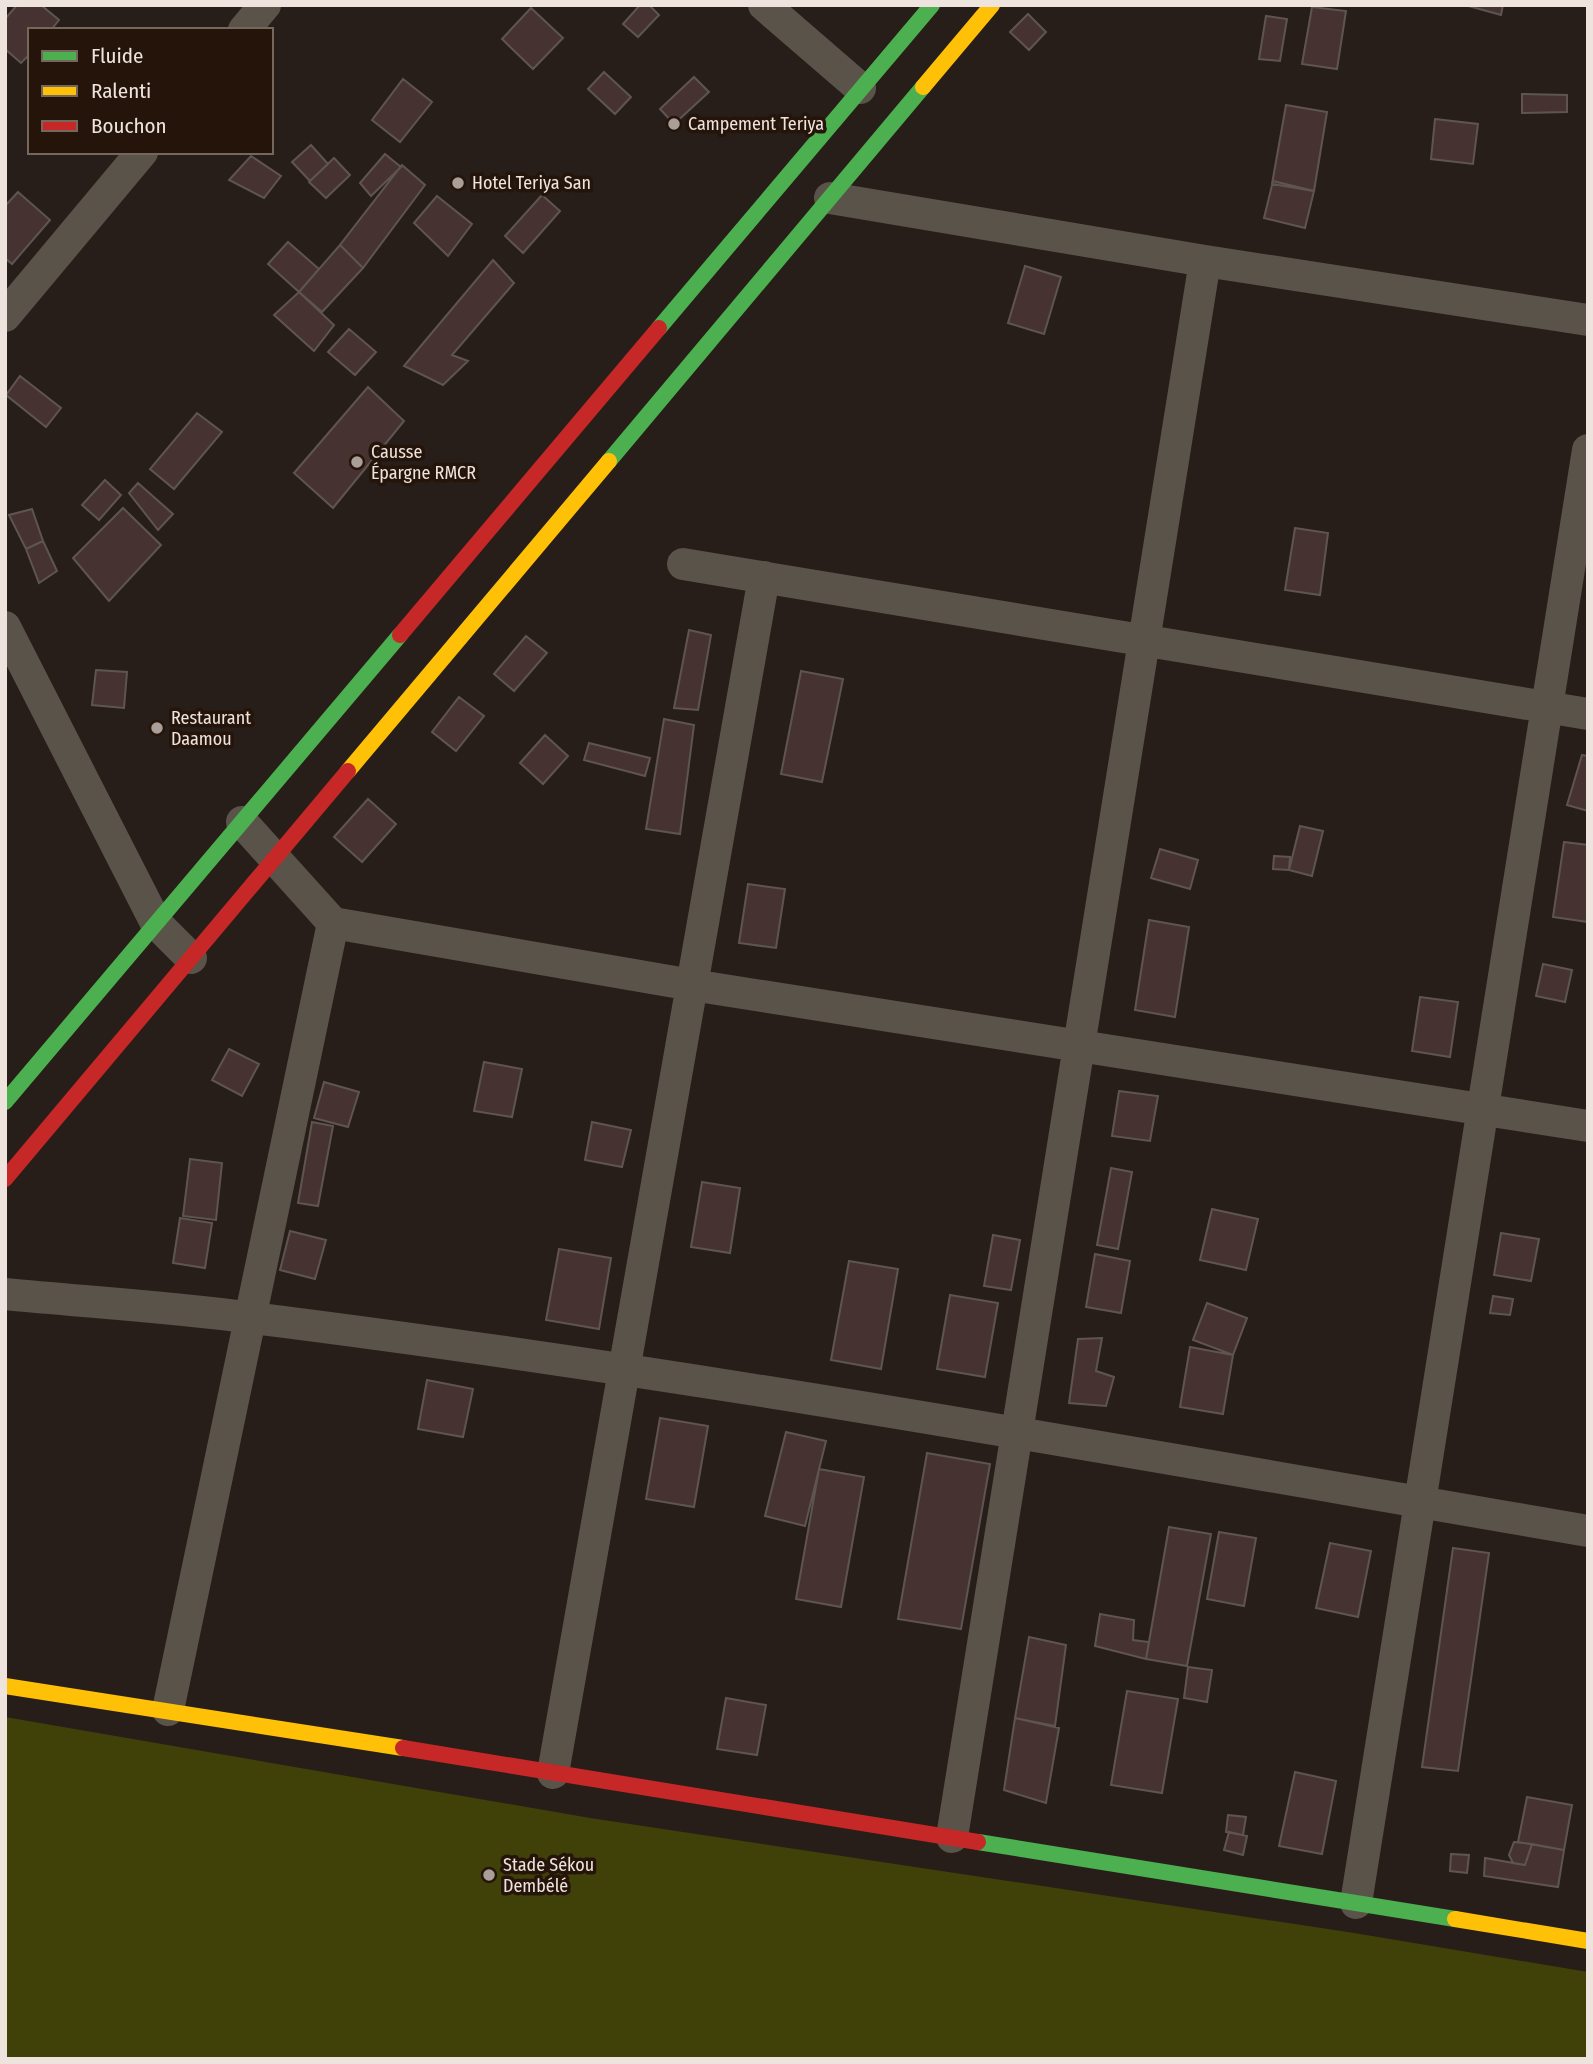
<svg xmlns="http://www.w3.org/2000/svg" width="1593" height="2064" viewBox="0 0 1593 2064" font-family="'Fira Sans Condensed',sans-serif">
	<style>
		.green { fill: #404109 }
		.building { fill: #463331; stroke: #5e5552; stroke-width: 2 }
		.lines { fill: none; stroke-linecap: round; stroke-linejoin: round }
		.street { stroke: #5a534a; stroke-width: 32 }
		.fast { stroke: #4caf50; stroke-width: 16 }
		.slow { stroke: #ffc107; stroke-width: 16 }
		.jam { stroke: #c62828; stroke-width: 16 }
		.poi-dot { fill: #a99f98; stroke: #24140a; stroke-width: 2.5 }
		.labels { text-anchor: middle; stroke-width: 7; stroke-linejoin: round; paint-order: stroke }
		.poi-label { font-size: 18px; fill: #efe4dd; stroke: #24140a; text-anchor: start }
	</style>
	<rect width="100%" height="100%" fill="#281e19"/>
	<!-- green -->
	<path class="green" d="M5,1717l585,101 764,115 234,39v87h-1583z"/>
	<!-- building -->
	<path class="building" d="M17,5h24l18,15 -8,10h-21v24l-9,9 -16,-14v-30z
		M640,5h9l10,10 -21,22 -15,-13z
		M1465,5h38l-2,10z
		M1312,7l34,4 -9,58 -35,-5z
		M531,8l32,30 -30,31 -31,-30z
		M1028,14l18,18 -17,18 -19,-18z
		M1266,16l21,3 -7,42 -21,-2z
		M604,72l27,25 -16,17 -27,-25z
		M694,77l15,15 -35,32 -14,-15z
		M403,79l29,23 -32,40 -28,-22z
		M1522,94l45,1v17l-45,1z
		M1286,105l41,7 -13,79 -42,-7z
		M1435,119l43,5 -5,40 -42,-5z
		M311,145l17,19 -18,17 -18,-19z
		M385,154l16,13 -30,29 -11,-13z
		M251,156l30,20 -17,22 -35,-18z
		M334,158l16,17 -24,23 -17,-16z
		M402,165l23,20 -62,83 -23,-23z
		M1273,181l41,10 -9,37 -41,-10z
		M18,192l32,28 -38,44 -7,-6v-52z
		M542,195l18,16 -37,42 -18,-17z
		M437,196l35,28 -24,32 -34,-33z
		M288,242l31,27 -20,23 -31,-28z
		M340,245l23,23 -41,44 -23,-20z
		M493,260l21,23 -62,72 16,6 -25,24 -39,-19z
		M1025,266l36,11 -17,57 -36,-11z
		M299,292l35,33 -20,26 -40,-36z
		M349,329l27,23 -21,23 -27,-23z
		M20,376l41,32 -15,19 -40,-32z
		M368,387l36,34 -71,87 -39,-35z
		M197,413l25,19 -48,57 -24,-20z
		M105,480l16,15 -22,25 -17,-15z
		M138,483l35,31 -15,16 -29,-37z
		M123,508l38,37 -52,56 -36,-43z
		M32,509l11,32 -17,8 -17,-34z
		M1295,528l33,5 -8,62 -35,-5z
		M43,541l14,30 -18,12 -13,-34z
		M689,630l22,5 -13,75 -24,-2z
		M526,636l21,17 -33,38 -20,-17z
		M96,670l31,2 -3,36 -32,-3z
		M801,671l42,8 -21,103 -41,-8z
		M459,697l25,19 -28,35 -24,-19z
		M664,719l30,6 -14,109 -34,-5z
		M545,735l23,21 -25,28 -23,-21z
		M589,743l61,15 -5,18 -61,-16z
		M1582,755l6,1v55l-21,-6z
		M368,799l28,25 -34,38 -28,-25z
		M1300,826l23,5 -11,45 -23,-6z
		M1564,842l24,3v77l-35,-5z
		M1160,849l38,11 -8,29 -39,-11z
		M1274,856l16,1 -1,13 -16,-1z
		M748,884l37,5 -9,59 -37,-5z
		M1149,920l40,7 -14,90 -40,-7z
		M1543,964l29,6 -7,32 -29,-6z
		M1420,997l38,5 -8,55 -38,-6z
		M229,1049l30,15 -17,32 -30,-16z
		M484,1062l38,7 -10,48 -38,-6z
		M324,1082l35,10 -11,35 -34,-9z
		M1119,1091l39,5 -8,45 -38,-5z
		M312,1122l21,4 -15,80 -20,-3z
		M592,1122l39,8 -9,37 -37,-7z
		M190,1159l32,4 -6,57 -33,-4z
		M1111,1168l21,4 -14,77 -21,-4z
		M702,1182l38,6 -10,65 -39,-6z
		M1212,1209l46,10 -12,51 -46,-10z
		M180,1218l32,5 -7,45 -32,-5z
		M290,1231l36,9 -11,39 -35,-9z
		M1501,1233l38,6 -8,42 -37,-6z
		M993,1235l27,5 -9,50 -27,-4z
		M559,1249l52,9 -12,71 -53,-9z
		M1095,1254l35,7 -9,52 -35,-6z
		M849,1261l49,8 -17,100 -50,-9z
		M950,1295l48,8 -13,74 -48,-8z
		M1493,1296l20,3 -3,16 -20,-2z
		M1207,1303l40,15 -14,37 -40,-15z
		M1102,1338l-6,33 18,6 -8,29 -37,-3 9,-64z
		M1190,1347l43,8 -10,59 -43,-7z
		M427,1380l46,9 -10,48 -45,-8z
		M660,1418l48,8 -14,81 -48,-8z
		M786,1432l40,9 -21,85 -40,-10z
		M927,1453l63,11 -29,165 -63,-10z
		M819,1469l45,8 -23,130 -45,-8z
		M1169,1527l42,7 -24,132 -41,-7z
		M1219,1532l37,6 -12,68 -37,-7z
		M1330,1543l41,8 -13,66 -42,-9z
		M1453,1548l36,5 -31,218 -36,-4z
		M1100,1614l34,6 -1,20 16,2 -3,17 -51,-13z
		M1029,1637l37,8 -11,81 -40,-8z
		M1188,1667l24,3 -5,32 -23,-4z
		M1127,1691l51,8 -16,94 -51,-8z
		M726,1698l40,7 -9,50 -40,-6z
		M1015,1718l44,10 -13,75 -42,-13z
		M1295,1772l41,9 -14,73 -43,-8z
		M1527,1797l45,8 -8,45 -46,-8z
		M1228,1815l18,2 -3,18 -17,-3z
		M1229,1832l18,4 -4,19 -19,-5z
		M1514,1842l18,2 -7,21 -12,-2 -4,-8z
		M1532,1844l32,6 -6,37 -74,-11 1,-18 40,7z
		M1451,1854l18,1 -2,18 -17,-2z"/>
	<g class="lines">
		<!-- street -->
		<path class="street" d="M764,5l96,83
			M244,30l21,-25
			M830,198l375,63 383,59
			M5,316l137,-164
			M683,564l905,150
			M5,627l151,296 35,35
			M242,822l91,101 359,62 896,141
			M5,1294c83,8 166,13 248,24 448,56 891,137 1335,213
			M168,1710l165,-787
			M553,1773l211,-1196
			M952,1837l253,-1576
			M1356,1903l232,-1453"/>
		<!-- fast -->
		<path class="fast" d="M659,328l273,-323
			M609,461l314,-374
			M5,1102l395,-467
			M978,1842l477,77"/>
		<!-- slow -->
		<path class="slow" d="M923,87l69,-82
			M348,771l261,-310
			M5,1686l398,62
			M1455,1919l133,22"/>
		<!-- jam -->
		<path class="jam" d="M400,635l259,-307
			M5,1179l343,-408
			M403,1748l575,94"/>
	</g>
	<!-- markers -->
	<g class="poi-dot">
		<circle cx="674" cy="124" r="7"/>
		<circle cx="458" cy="183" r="7"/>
		<circle cx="357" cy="462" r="7"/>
		<circle cx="157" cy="728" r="7"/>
		<circle cx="489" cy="1875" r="7"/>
	</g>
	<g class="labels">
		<!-- poi labels -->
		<g class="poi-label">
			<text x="688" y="130">Campement Teriya</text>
			<text x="472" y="189">Hotel Teriya San</text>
			<text x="371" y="458">Causse<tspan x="371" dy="21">Épargne RMCR</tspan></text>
			<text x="171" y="724">Restaurant<tspan x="171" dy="21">Daamou</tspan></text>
			<text x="503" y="1871">Stade Sékou<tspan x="503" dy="21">Dembélé</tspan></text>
		</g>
	</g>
	<!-- border -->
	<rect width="1593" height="2064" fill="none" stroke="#efe4dd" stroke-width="14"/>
	<!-- legend -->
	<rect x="28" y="28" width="245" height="126" fill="#24140a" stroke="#75675e" stroke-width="2"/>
	<rect x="42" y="51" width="35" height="10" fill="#4caf50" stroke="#75675e" stroke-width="2"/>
	<text x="91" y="63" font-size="21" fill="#efe4dd">Fluide</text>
	<rect x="42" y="86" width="35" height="10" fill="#ffc107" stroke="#75675e" stroke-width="2"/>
	<text x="91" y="98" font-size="21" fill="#efe4dd">Ralenti</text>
	<rect x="42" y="121" width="35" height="10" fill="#c62828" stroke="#75675e" stroke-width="2"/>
	<text x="91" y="133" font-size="21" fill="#efe4dd">Bouchon</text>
</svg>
